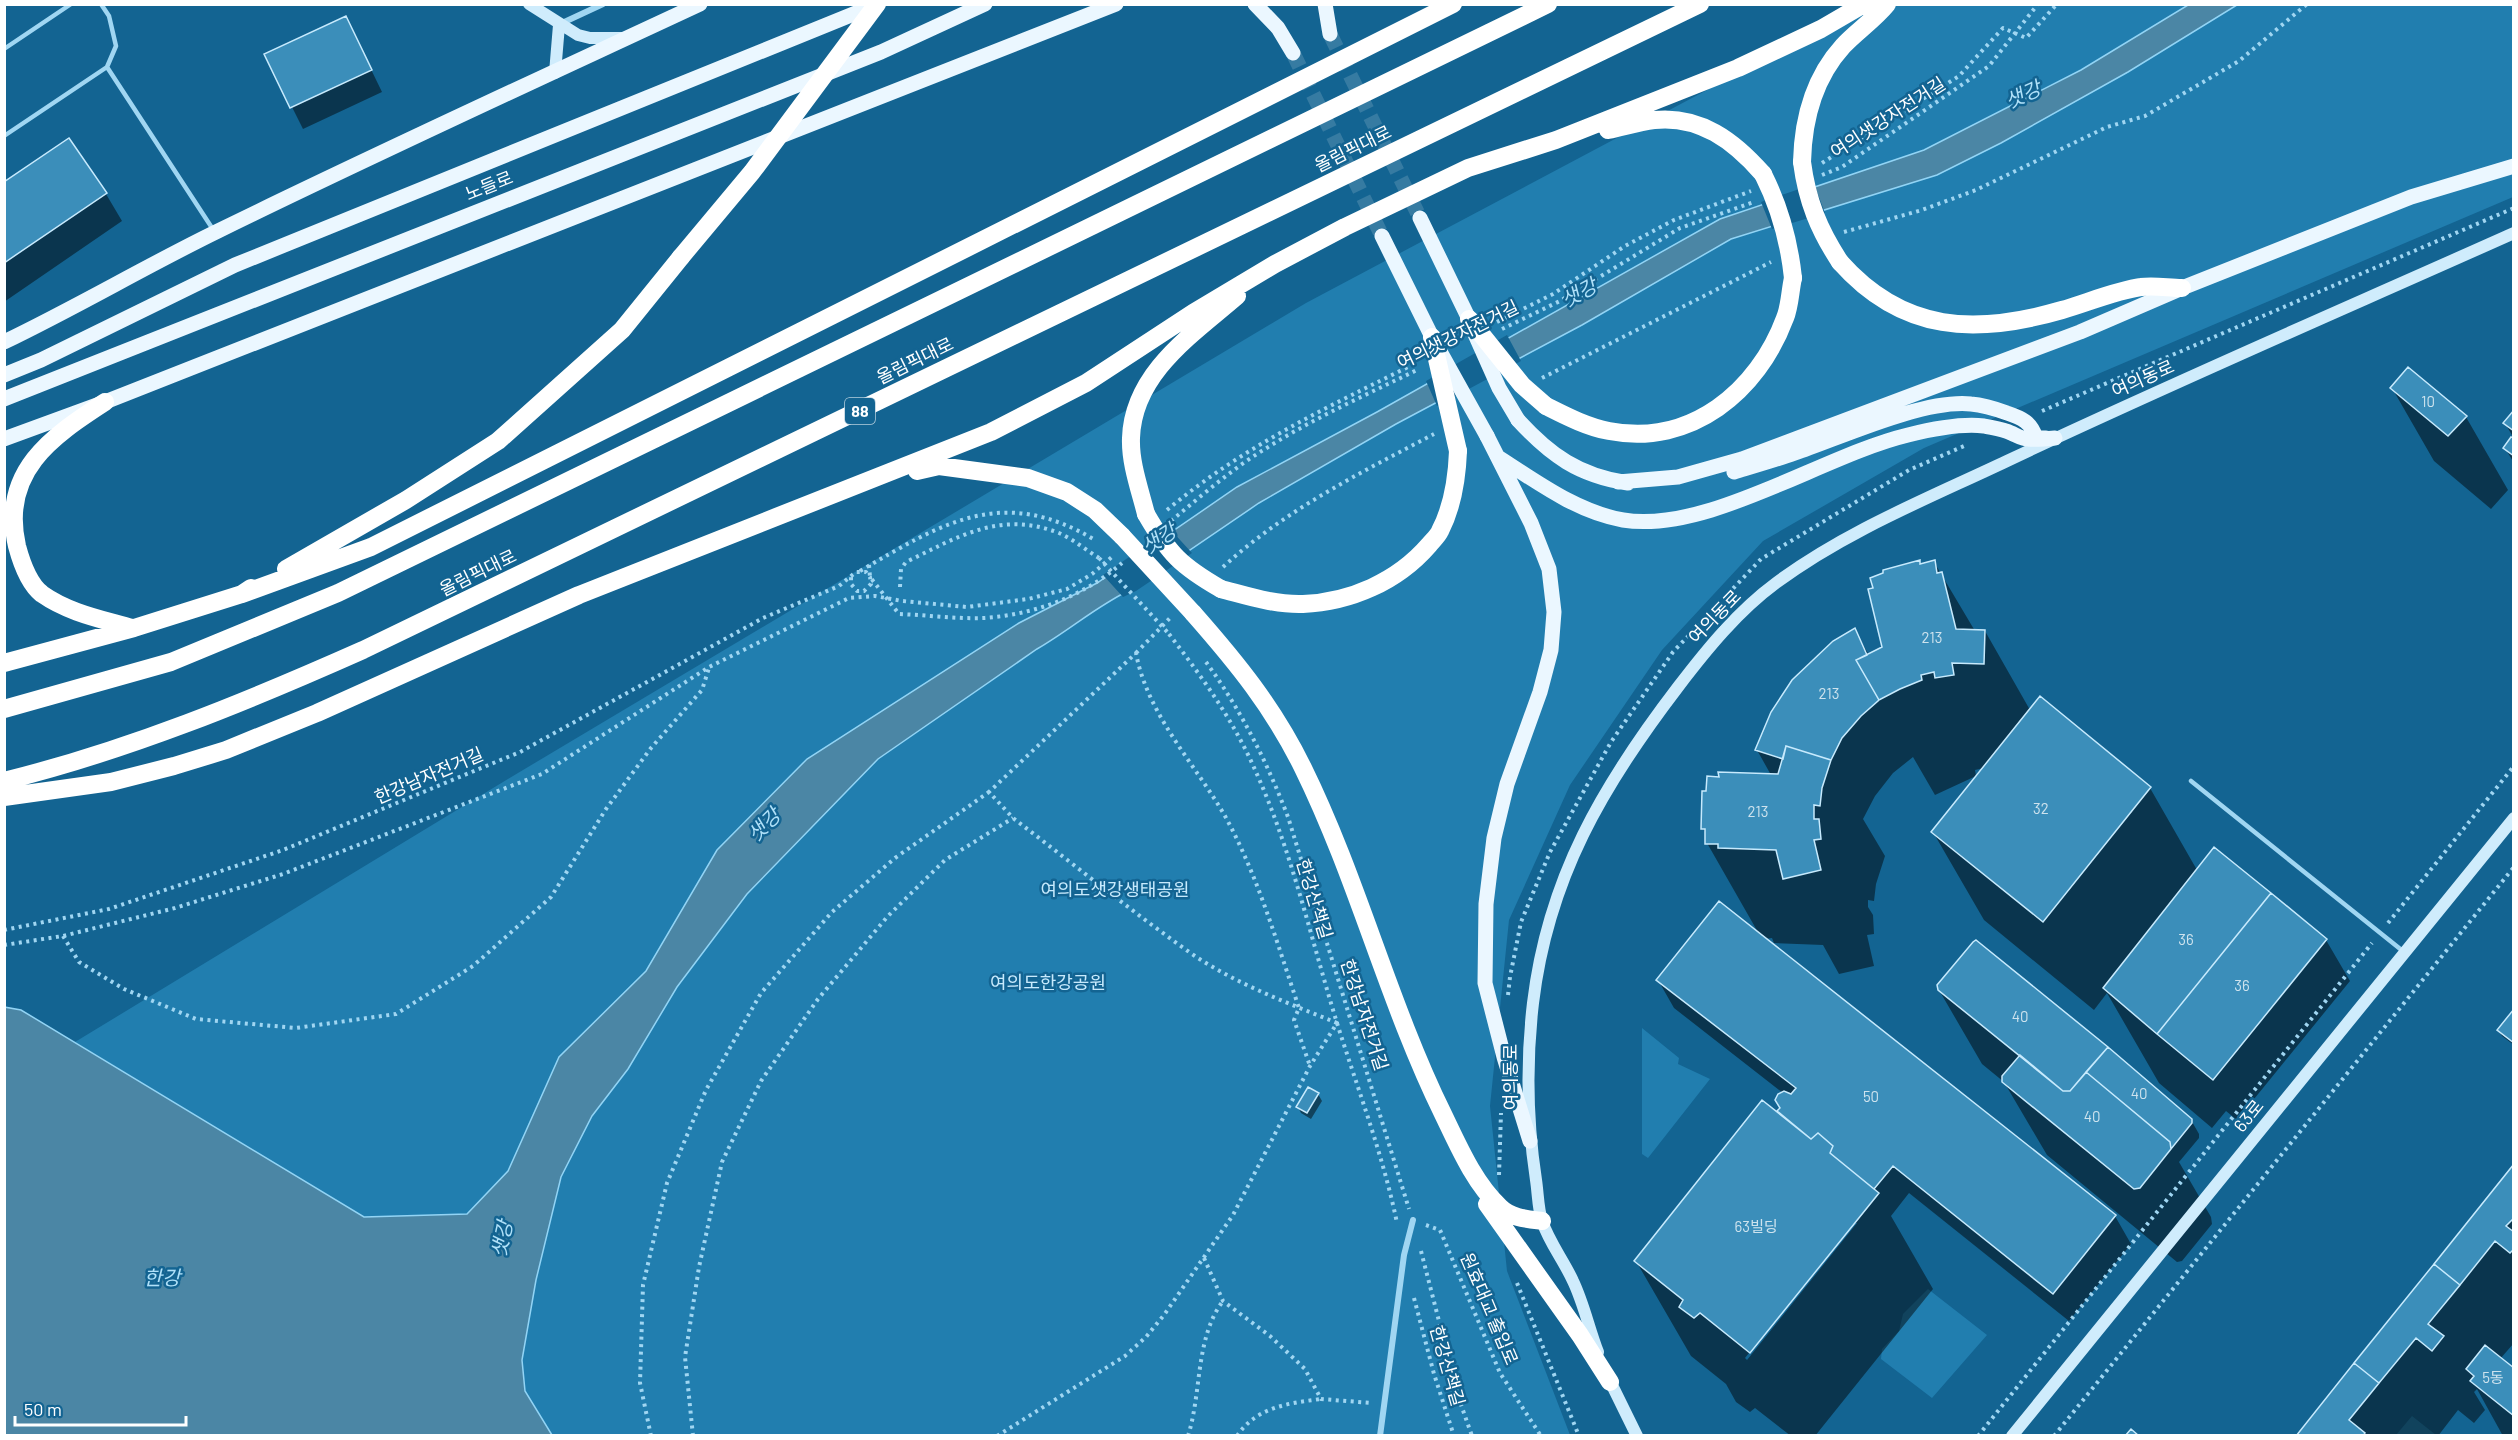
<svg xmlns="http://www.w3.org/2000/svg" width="2518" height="1440" viewBox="0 0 2518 1440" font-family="Barlow,'Noto Sans KR',sans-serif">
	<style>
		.green { fill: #217eaf }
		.water { fill: #4b86a5; stroke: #92d4f5; stroke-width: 1.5 }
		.pier { fill: #136492 }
		.shadow { fill: #0007; fill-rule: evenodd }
		.building { fill: #3b8eba; stroke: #c7eafd; stroke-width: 1.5 }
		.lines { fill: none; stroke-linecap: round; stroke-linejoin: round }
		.primary-tunnel { stroke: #367ba2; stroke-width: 15; stroke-dasharray: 15 8; stroke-linecap: butt }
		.path { stroke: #a0d6f2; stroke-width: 4; stroke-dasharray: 3 4.5; stroke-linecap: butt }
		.lane { stroke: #a0d6f2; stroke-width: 4.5 }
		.street { stroke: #a0d6f2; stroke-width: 6 }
		.secondary { stroke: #cfecfc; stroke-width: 12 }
		.primary { stroke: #ebf7ff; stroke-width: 15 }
		.highway { stroke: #fff; stroke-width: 18 }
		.path-bridge { stroke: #a0d6f2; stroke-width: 4; stroke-dasharray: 3 4.5; stroke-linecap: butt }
		.primary-bridge { stroke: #ebf7ff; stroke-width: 15 }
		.highway-bridge { stroke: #fff; stroke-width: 18 }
		.labels { text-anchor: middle; stroke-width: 5; stroke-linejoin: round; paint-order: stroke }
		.number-label { font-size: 15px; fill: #cee3ee }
		.shield { fill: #136492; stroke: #b8d0de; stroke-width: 1.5 }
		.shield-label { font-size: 16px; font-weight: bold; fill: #fff }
		.street-label { font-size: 18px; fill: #fff; stroke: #136492 }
		.park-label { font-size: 18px; fill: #c7eafd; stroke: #136492 }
		.water-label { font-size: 20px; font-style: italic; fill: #b0e1f9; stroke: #136492 }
	</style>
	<rect width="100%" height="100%" fill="#136492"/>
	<!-- green -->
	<path class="green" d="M1867,5h646v192l-589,251 -161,93 -101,109 -92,135 -61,135 -19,186 17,165 63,164h-1018l-27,-44 -4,-31 -157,-143 -289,-175 443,-269 788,-470z
		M1642,1028l37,30 -1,6 32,15 -62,79 -6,-4z
		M1928,1289l59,46 -55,63 -51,-39 1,-10 17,-18 4,-17z
		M2412,1416l24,19h-40z"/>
	<!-- water -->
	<path class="water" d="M2188,5h49l-109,67 -127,71 -64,32 -206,64 -149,86 -186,99 -137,79 -125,85c-35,16 -64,42 -97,61l-159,110 -131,135 -70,93 -49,82 -36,47 -31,61 -25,103 -14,80 3,31 27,44h-547l-1,-428 17,3 343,207 103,-3 41,-43 51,-114 87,-86 71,-121 90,-91 212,-136 78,-40 140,-96 140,-75 343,-193 204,-69 157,-80z"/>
	<!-- pier -->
	<path class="pier" d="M1814,184l11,29 -53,16 -11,-27z
		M1507,335l14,26 -84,45 -11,-25z
		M1170,529l22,24 -56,38 -13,6 -20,-22z"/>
	<!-- shadow -->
	<path class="shadow" d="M346,18l36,74 -79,37 -37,-74z
		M4,184l102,10 16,27 -118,81z
		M2392,388l74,29 42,73 -17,19 -57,-48z
		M2514,412v51l-9,-15 8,-11 -8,-14z
		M1934,562l41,69h10l45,79 120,78 47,82 17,-21 112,91 24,41 -113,139 -11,-9 -14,17 -53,-45 -52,-90 -13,17 -110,-90 -51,-88 51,-64 -9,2 1,6 -41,19 -22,-38 -20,16 -18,23 -12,23 22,37 -9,28 -2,17 -6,-1v7l5,8 1,19 -7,1 7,31 -35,8 -16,-29 -49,-2 -2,-5 -8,1 351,277 16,28 -62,77 -160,-128 -18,23 42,73 -118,147h-24l-36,-28 -5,4 -14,-10 -10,-18 -35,-28 -55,-95 141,-148 4,-5 2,-15 -109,-85 -16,-28 101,-46 -52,-91v-7l-4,-8 68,-53 -14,-25 97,-120 15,25 15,-7 37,-83zM1853,1223h4l-110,137 -2,-2z
		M1939,990l252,130 8,14v4l-20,24 32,55 1,7 -30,37 -5,1 -130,-107 -43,-73 -22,-18z
		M2514,1011v34l-12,-9 -4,-6z
		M1318,1094l4,7 -11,18 -10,-6 -3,-6z
		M2514,1167v176l-14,16 14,11v66h-11l-26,-47 -3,3 11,18 -11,13 -16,-13 -20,26h-140z"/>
	<!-- building -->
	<path class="building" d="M346,16l26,54 -82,38 -26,-54z
		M69,138l38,55 -103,70v-81z
		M2408,367l59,49 -19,20 -58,-48z
		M2514,410v21l-11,-8z
		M2511,437l3,1v18l-11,-8z
		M1920,560v4l15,-4 2,13 5,-1 14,57 29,1 -1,34 -32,-1 2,12 -19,3 -1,-6 -13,3 1,5 -22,9 -21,11 -23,-40 26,-13 -14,-58 5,-1 -3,-10 13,-5v-3z
		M1855,628l12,27 -11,5 23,40 -18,16 -19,22 -11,22 -45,-14 -3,13 -28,-9 16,-38 21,-32 41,-39z
		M2040,696l111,91 -108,135 -112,-90z
		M1786,746l45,14 -9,28 -2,18 -6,-1v14h5l2,20 -7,1 7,30 -38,9 -7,-29 -58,-2v-4h-13v-15h-4l1,-38h4l1,-15 12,1 -1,-5 60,2z
		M2214,847l57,46 -114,141 -54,-46z
		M2271,893l56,46 -114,141 -56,-46z
		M1719,901l397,314 -63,79 -160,-128 -19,23 -44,-36 3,-7 -15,-13 -7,6 -34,-28 3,-3 -5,-8 3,-6 6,-3 7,3 5,-6 -140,-108z
		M1976,940l132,107 -38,44h-7l-125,-101 -1,-5 36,-43z
		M2514,1009v34l-17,-13z
		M2108,1047l84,72v4l-21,26 -1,-7 -84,-70z
		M2020,1055l43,36h7l16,-19 84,70 1,7 -31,39 -6,1 -132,-107v-6z
		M1308,1087l11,6 -12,20 -11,-6z
		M1762,1100l49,39 7,-6 15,13 -3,7 49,40 -129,160 -50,-40 -6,5 -15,-11 4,-7 -49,-39z
		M2514,1164v54l-8,8 8,6v17l-4,4 -15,-12 -35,44 -26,-21z
		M2434,1264l26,21 -32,39 16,12 -12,15 -16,-13 -37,45 -25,-20z
		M2485,1345l29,23v48l-44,-35 4,-5 -8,-7z
		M2354,1363l25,20 -30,37 16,13 -2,3h-67z
		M2131,1429l8,7h-14z"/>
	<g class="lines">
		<!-- primary-tunnel -->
		<path class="primary-tunnel" d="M1330,34l90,184
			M1293,53l89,183"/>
		<!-- path -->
		<path class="path" d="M1822,163l137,-87 44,-48 23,10 31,-34
			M1822,175l20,-8 147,-101 49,-62
			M1844,232l78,-22 54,-20 131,-63 38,-11 94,-55 68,-57
			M1497,322l56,-28 72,-48 49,-26 77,-29
			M1502,329l58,-28 120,-73 74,-26
			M1542,378l229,-116
			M2042,411l472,-203
			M1167,510c78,-65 161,-103 251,-148
			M1171,521c30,-25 61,-52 94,-72 49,-31 103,-55 154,-80
			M869,565l1,12 29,37c28,1 56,5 84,4 51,-3 101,-22 139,-55
			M1223,567c62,-57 137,-94 211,-133
			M860,571c84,-49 143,-86 235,-31
			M900,587l1,-18 5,-7c52,-25 94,-52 153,-29 14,6 27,17 40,25
			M1169,634c33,43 65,87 87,138 36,80 55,167 81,251 21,67 46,132 60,200
			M1136,653l34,-35
			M1206,662c35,48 61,100 82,155l121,392
			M2388,923l126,-157
			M4,930l105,-21 174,-59 237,-98 243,-134 76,-32 17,-14h10l4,5 1,7 -7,7h-7l-6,-7v-7
			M63,936l16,26 45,27 72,30 100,9 100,-14 77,-48 78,-69 55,-88 45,-61 51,-58 7,-22
			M4,945l59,-9 112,-28 108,-34 259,-100 167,-107 140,-69 26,-2 27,5 65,6 61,-8 39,-10 25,-15 21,-18
			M1508,995l2,-18 11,-55 29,-70 61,-110 62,-90 88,-93 148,-89 55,-24
			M1499,1175l2,-62
			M1426,1225l14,5 60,143 41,63
			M1421,1251l38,148 13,37
			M1204,1258l19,43 47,35 35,33 16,30 51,4
			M1517,1283l62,153
			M1414,1298l20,76 20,62
			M651,1436l-11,-53 3,-98 24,-102 39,-93 55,-97 71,-81 63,-54 94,-66
			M693,1436l-8,-79 14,-90 23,-105 39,-81 57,-82 70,-83 57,-56 68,-42
			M997,1436l128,-80 21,-19 18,-22 69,-100 77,-149 27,-43c-49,-20 -101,-39 -145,-69 -61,-43 -120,-91 -179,-136l-24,-26 147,-139c11,61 59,111 89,163 33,60 52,127 74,192l-5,12 16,46
			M1188,1436c14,-44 7,-98 35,-135
			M1237,1436c19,-29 52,-33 84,-37
			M1978,1436l394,-493
			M2054,1436l460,-569"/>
		<!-- lane -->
		<path class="lane" d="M4,49l67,-45
			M107,67l107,164
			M4,136l103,-69 9,-21 -7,-30 -8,-12
			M2191,781l213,171"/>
		<!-- street -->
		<path class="street" d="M560,24l43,-20
			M1380,1436l24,-181 9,-35"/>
		<!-- secondary -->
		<path class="secondary" d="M529,4l49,31 12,3h36
			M555,73l4,-48
			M1598,1352c-9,-23 -14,-48 -25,-71 -9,-20 -24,-39 -31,-60 -4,-12 -4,-28 -6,-41 -9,-59 -10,-117 -3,-177 15,-125 70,-218 145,-316 29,-38 60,-76 98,-104 70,-52 153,-85 231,-122 167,-79 337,-152 507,-228
			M1608,1377l29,59
			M2012,1436l502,-618"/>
		<!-- primary -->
		<path class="primary" d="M1255,4l23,24 15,25
			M1325,4l5,30
			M1420,218l49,101
			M1382,236l50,101
			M4,342c73,-35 142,-76 214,-111 159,-78 321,-152 482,-227
			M4,375l37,-15 194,-95 643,-261
			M4,399l877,-347 104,-48
			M1518,420c32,35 61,56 110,63
			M1487,436l44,87 18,46 5,43 -3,38 -11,42 -33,92 -13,54 -8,66 -1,79 19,74 26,84
			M4,439l101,-37 1011,-398
			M1498,457c39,25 79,55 125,63 84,14 201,-65 285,-85 24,-6 52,-12 76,-9 9,2 19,3 27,7 5,2 11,6 17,6 8,1 18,0 27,-1
			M1734,472c20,-6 41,-12 61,-19 47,-16 129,-54 176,-49 12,1 25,5 36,9 15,5 24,9 29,25h10
			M1618,482l60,-5 64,-18 338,-127 102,-44 229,-91 103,-31"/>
		<!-- highway -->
		<path class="highway" d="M1608,130c15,-3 30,-8 46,-10 46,-5 80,21 109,54
			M1802,162c1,-43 11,-83 41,-116 14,-15 31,-26 44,-42
			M1840,262c63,71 136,73 222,48 24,-7 56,-20 79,-23 13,-2 28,1 41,1
			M105,402c-54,35 -105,70 -88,144 4,15 12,38 25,48 27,19 59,25 90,34
			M1546,406c20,10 41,21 63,25 82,16 149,-40 176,-113 5,-12 5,-27 8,-40
			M917,471l22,-5 89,12 39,14 28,18 27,26
			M1146,514c-6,-24 -16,-51 -15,-76 2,-65 62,-104 106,-142
			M286,569l120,-69 92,-59 124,-111 59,-73
			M1221,589c27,7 54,16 82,15 47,-2 94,-22 126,-59 3,-4 9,-9 11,-14 13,-25 17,-53 18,-80
			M242,594l129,-47 1082,-543
			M1193,613c44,50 80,94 110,155 55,112 85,234 140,346 15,31 31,69 57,93 11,11 27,12 42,14
			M4,663l130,-35 108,-34 9,-6
			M4,709l167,-47 167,-69 1210,-589
			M4,781c125,-31 242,-79 359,-131l1337,-646
			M4,797l107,-15 63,-16 52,-16 91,-37 262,-118 412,-163 95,-49 107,-70 82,-49 70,-37 123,-59 88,-28 182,-72 83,-39 43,-25
			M1487,1204l93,131 30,47"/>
		<!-- path-bridge -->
		<path class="path-bridge" d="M1099,558l70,76"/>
		<!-- primary-bridge -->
		<path class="primary-bridge" d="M1474,332l25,56 19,32
			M1438,348l49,88"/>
		<!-- highway-bridge -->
		<path class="highway-bridge" d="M1802,162c5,39 17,68 38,100
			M1763,174c17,34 26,66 30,104
			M681,257l71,-85 125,-168
			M1469,319l53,66 24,21
			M1432,337l26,114
			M1146,514c23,40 35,52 75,75
			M1122,536l71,77"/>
	</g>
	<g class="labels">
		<!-- number labels -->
		<g class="number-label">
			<text x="2428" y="407">10</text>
			<text x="1932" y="643">213</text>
			<text x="1829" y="699">213</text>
			<text x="2041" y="814">32</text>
			<text x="1758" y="817">213</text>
			<text x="2186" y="945">36</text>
			<text x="2242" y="991">36</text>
			<text x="2020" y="1022">40</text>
			<text x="2139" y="1099">40</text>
			<text x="1871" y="1102">50</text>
			<text x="2092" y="1122">40</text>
			<text x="1756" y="1232">63빌딩</text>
			<text x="2493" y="1383">5동</text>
		</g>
		<!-- shield labels -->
		<rect class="shield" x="845" y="398" width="30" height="26" rx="4.5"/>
		<g class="shield-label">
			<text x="860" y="417">88</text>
		</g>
		<!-- street labels -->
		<g class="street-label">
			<text transform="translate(1888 118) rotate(-33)" y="6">여의샛강자전거길</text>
			<text transform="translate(1353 149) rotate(-26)" y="6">올림픽대로</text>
			<text transform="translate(489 186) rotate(-22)" y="6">노들로</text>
			<text transform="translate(1458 335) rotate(-26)" y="6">여의샛강자전거길</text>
			<text transform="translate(915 361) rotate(-26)" y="6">올림픽대로</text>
			<text transform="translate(2143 379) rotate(-24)" y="6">여의동로</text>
			<text transform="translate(478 573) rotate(-26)" y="6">올림픽대로</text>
			<text transform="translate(1715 617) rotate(-46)" y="6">여의동로</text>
			<text transform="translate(429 776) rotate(-23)" y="6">한강남자전거길</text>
			<text transform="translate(1314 899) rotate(73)" y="6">한강산책길</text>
			<text transform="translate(1364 1015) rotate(72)" y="6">한강남자전거길</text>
			<text transform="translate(1511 1077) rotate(-90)" y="6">여의동로</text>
			<text transform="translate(2249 1116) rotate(-51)" y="6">63로</text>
			<text transform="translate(1489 1309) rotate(67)" y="6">원효대교 출입로</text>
			<text transform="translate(1447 1366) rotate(74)" y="6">한강산책길</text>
		</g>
		<!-- park labels -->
		<g class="park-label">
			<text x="1115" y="896">여의도샛강생태공원</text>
			<text x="1048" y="989">여의도한강공원</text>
		</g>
		<!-- water labels -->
		<g class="water-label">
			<text transform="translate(2023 95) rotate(-25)" y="7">샛강</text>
			<text transform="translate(1579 293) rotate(-29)" y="7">샛강</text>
			<text transform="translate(1159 539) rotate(-33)" y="7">샛강</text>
			<text transform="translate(764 825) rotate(-45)" y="7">샛강</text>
			<text transform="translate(502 1239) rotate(-78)" y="7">샛강</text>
			<text x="162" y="1285">한강</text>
		</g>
	</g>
	<!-- border -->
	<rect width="2518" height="1440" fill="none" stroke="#ffffff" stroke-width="12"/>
	<!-- scale -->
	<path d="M15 1416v9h171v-9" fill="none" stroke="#ffffff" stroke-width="3"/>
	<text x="24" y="1416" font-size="18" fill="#ffffff" stroke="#136492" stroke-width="4.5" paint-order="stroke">50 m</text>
</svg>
